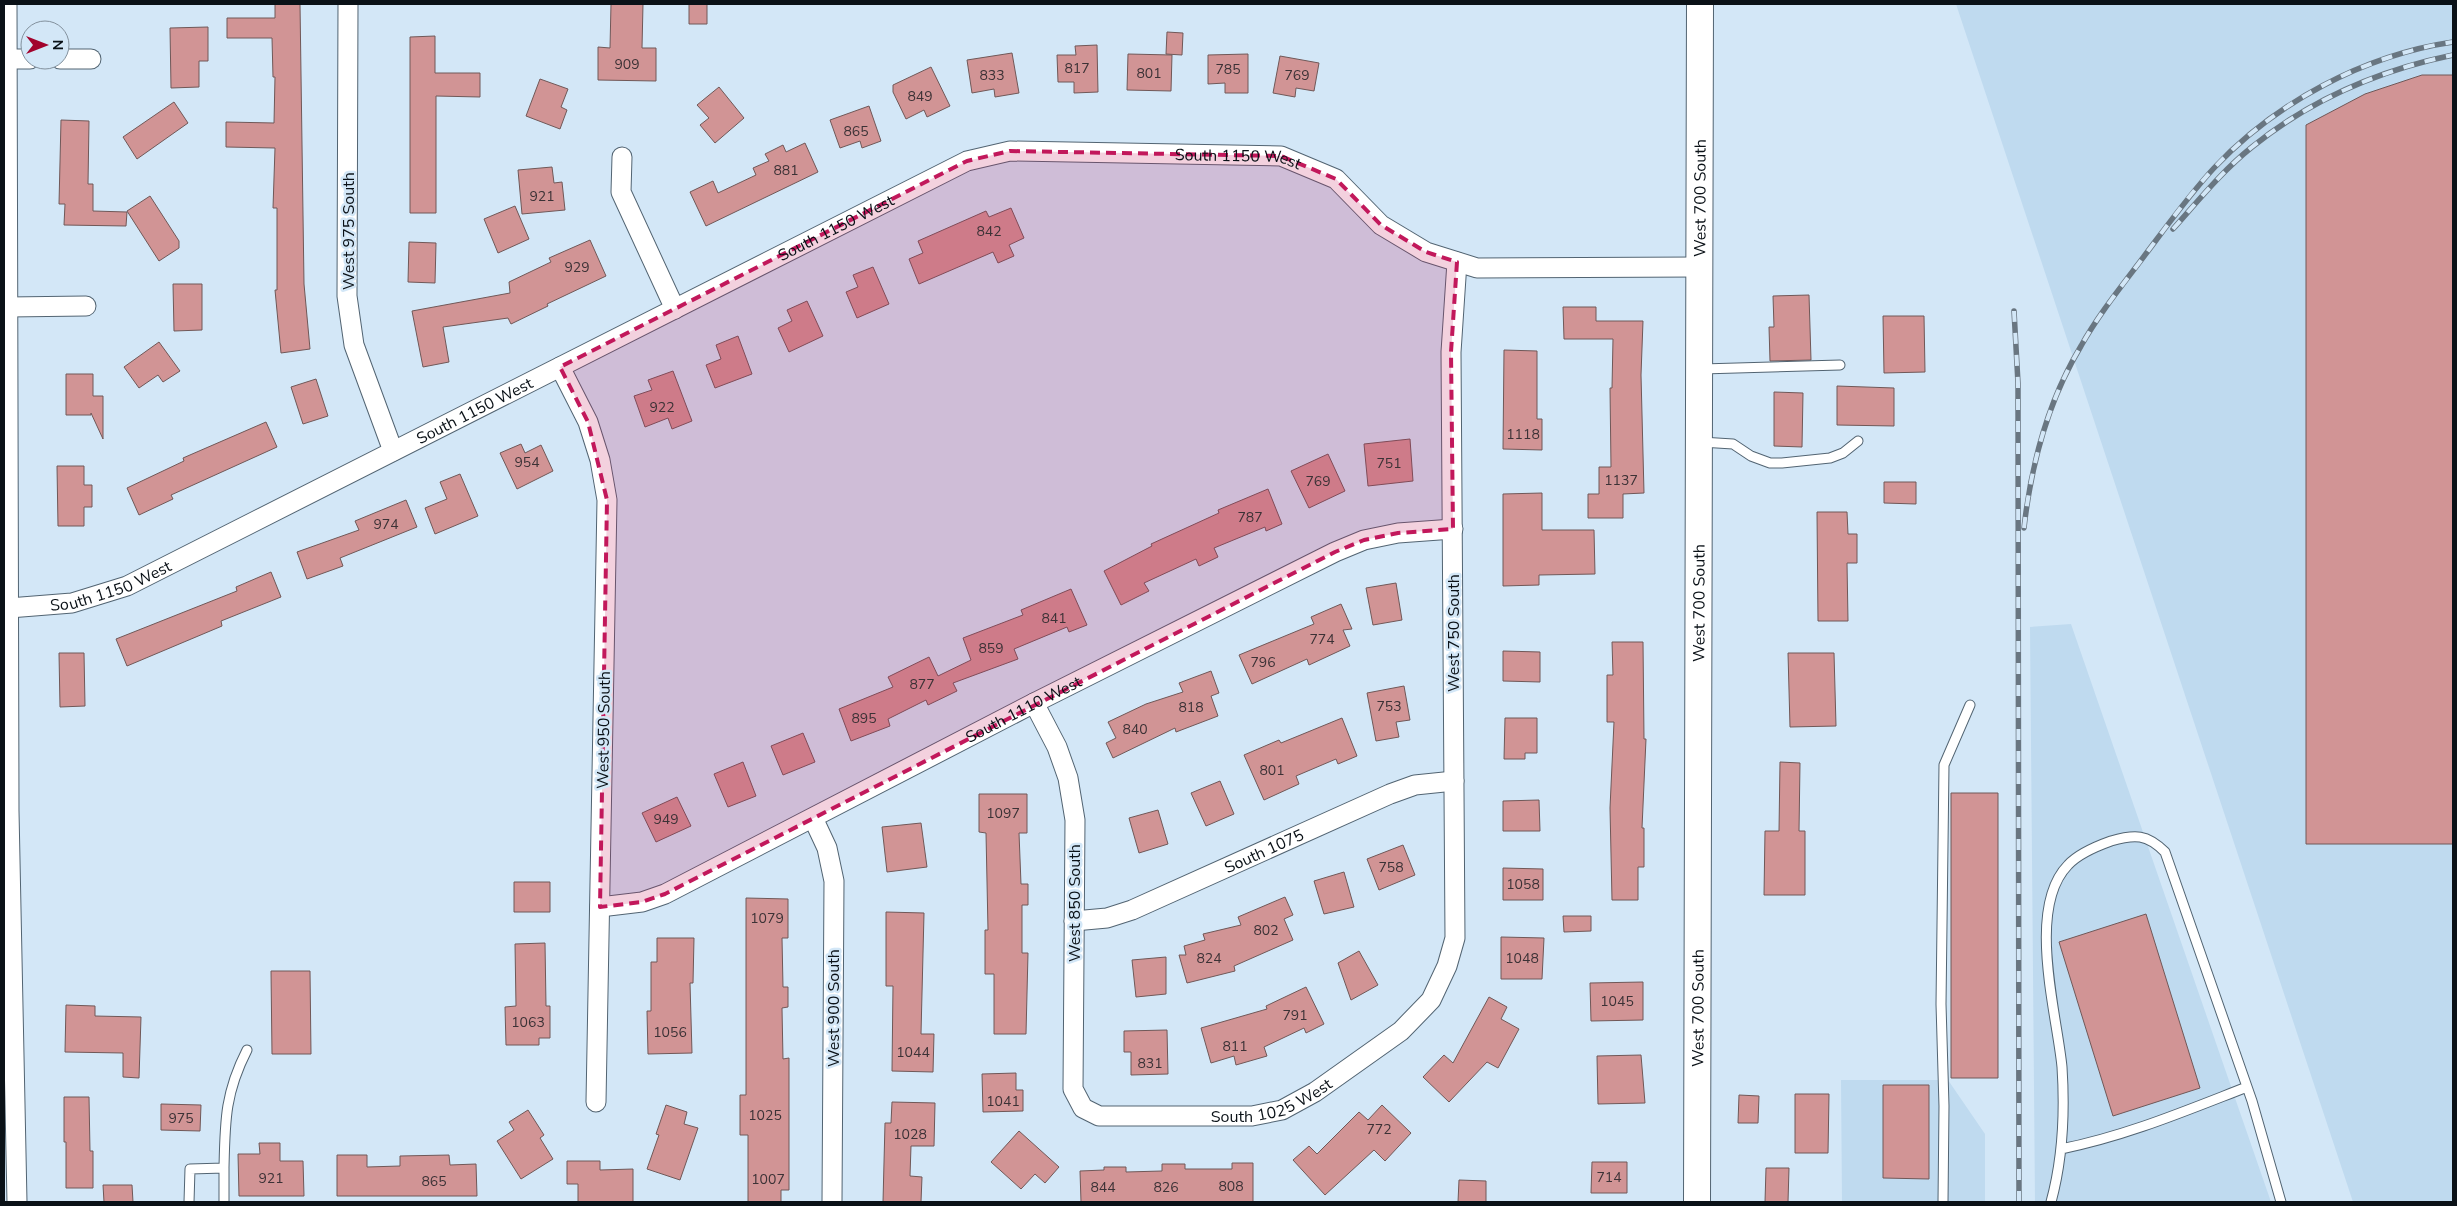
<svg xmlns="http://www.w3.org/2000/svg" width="2457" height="1206" viewBox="0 0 2457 1206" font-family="'Nunito Sans',sans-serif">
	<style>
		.built { fill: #bfdaef }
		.building { fill: #d19495; stroke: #705858 }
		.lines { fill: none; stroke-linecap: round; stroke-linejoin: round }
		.lane-casing { stroke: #526472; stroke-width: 11 }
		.street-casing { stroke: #526472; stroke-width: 21 }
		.secondary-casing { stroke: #526472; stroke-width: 28 }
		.lane { stroke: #fff; stroke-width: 9 }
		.street { stroke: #fff; stroke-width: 19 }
		.secondary { stroke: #fff; stroke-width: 26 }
		.rail-casing { stroke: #697681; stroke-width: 5.5 }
		.rail { stroke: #d3e7f7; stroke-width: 4; stroke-dasharray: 11; stroke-linecap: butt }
		.marked { fill: #c2185b; fill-opacity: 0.2; stroke: #c2185b; stroke-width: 4; stroke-dasharray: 10 6; stroke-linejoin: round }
		.labels { text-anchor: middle; stroke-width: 5; stroke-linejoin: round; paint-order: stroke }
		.number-label { font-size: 14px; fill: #3c3236 }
		.street-label { font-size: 16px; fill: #0a1117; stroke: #d3e7f7 }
	</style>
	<rect width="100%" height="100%" fill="#d3e7f7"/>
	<!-- built -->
	<path class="built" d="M1956,4h497v1198h-100z
		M2071,624l200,578h-236l-5,-575z
		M1841,1080h107l37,54v68h-143z"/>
	<!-- building -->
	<path class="building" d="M275,4h25l4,280 6,65 -29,4 -6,-63h2v-82h-4l2,-60 -49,-1v-25l48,1 1,-46h-2l-1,-39h-45v-20h48z
		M611,4h32l-1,44h14v33l-58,-1v-33l12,1z
		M689,4h18v20h-18z
		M208,27v34h-9v26l-28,1 -1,-60z
		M1167,32l16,1 -1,22 -16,-1z
		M435,36v37h45v24l-44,-1v117h-26v-176z
		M1097,45l1,47 -24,1v-11h-16l-1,-27h19l-1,-9z
		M1012,53l7,40 -24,4 -1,-8 -22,4 -5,-33z
		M1128,54l44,1 -1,36 -44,-1z
		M1248,54v39h-23v-10l-17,1v-29z
		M1280,56l39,7 -5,28 -18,-3 -1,9 -22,-4z
		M931,67l19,39 -23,11 -3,-7 -18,9 -13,-27v-7z
		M2422,75h31v769h-147v-719l59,-31z
		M540,79l28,10 -7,18 6,3 -7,19 -34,-13z
		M719,87l25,31 -29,25 -15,-18 9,-7 -12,-13z
		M174,102l14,21 -51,36 -14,-22z
		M869,106l12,35 -19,7 -2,-7 -20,7 -10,-28z
		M61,120l28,1 -1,63h5v27l34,1 -1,14 -62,-1 1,-21h-6z
		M805,143l13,29 -112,54 -16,-34 23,-11 5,12 38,-18 -3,-7 16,-7 -4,-7 18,-9 3,7z
		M552,167l2,16 8,-1 3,28 -43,4 -4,-44z
		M150,196l29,45v7l-20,13 -32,-50z
		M515,206l14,33 -31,14 -14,-34z
		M1011,208l13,30 -15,7 5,11 -16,7 -5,-11 -74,32 -10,-25 14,-6 -5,-12 68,-30 3,6z
		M590,240l16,36 -59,28 1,2 -37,18 -3,-6 -65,9 6,35 -26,5 -11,-56 98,-18 -1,-11 42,-20 -2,-4z
		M409,242l27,1 -1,40 -27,-1z
		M873,267l16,37 -32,14 -11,-26 12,-5 -5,-12z
		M173,284h29v46l-28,1z
		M1809,295l2,65 -41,1 -1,-34h5l-1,-31z
		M807,301l16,35 -34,16 -11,-24 14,-7 -5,-11z
		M1563,307h33v14h47l-2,54 3,118 -21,1v24h-35v-24h11v-27h12l-1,-79h2l1,-49h-49z
		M1883,316h41l1,56 -41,1z
		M738,336l14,38 -37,14 -9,-23 15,-6 -5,-14z
		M159,342l21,29 -17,11 -5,-7 -19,13 -15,-21z
		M1504,350l33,1v68h5v31l-39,-1z
		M673,371l19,50 -20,8 -4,-11 -23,9 -11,-31 18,-6 -4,-10z
		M66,374h27v22h10v43l-12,-26v2h-25z
		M316,379l12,37 -25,8 -12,-37z
		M1837,386l57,2v38l-57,-1z
		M1774,392l29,1 -1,54 -28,-1z
		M266,422l11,25 -106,48 2,4 -34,16 -12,-27 57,-27 -1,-3z
		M1410,439l3,42 -45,5 -4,-42z
		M521,444l4,9 16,-8 12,26 -36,18 -17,-36z
		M1328,454l17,37 -36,17 -18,-37z
		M57,466h27v19h8v22h-8v19h-26z
		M460,474l18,42 -43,18 -10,-26 22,-9 -7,-17z
		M1884,482h32v22l-32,-1z
		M1268,489l14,35 -16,7 -1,-4 -51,21 4,9 -19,9 -3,-7 -52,24 5,8 -28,14 -17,-34 48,-25 -1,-2 68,-31 -1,-3z
		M1542,493v37h52l1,44 -56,1v10l-36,1v-92z
		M406,500l11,27 -77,31 3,8 -36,13 -10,-27 62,-22 -4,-9z
		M1817,512h30l1,22h9v29h-10l1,58h-30z
		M271,572l10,25 -60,24 1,5 -95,40 -11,-27 121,-48 -1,-4z
		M1396,583l6,37 -29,5 -7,-37z
		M1071,589l16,36 -18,7 -2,-5 -53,22 4,10 -65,24 4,8 -29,14 -2,-5 -38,19 2,7 -39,15 -12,-32 54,-22 -5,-10 41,-20 9,19 33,-16 -8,-22 60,-23 -2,-5z
		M1341,604l11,25 -9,1 7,16 -41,19 -2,-6 -55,25 -13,-29 75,-31 -3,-7z
		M1612,642h31l1,97h2l-4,89h2v39h-6v33h-26l-2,-92 4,-86h-7v-47h6z
		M1503,651l37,1v30l-37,-1z
		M59,653h25l1,53 -25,1z
		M1788,653h46l2,73 -46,1z
		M1211,671l8,22 -8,3 7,20 -42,16 -1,-4 -62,30 -7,-15 10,-5 -8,-16 38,-18 37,-12 -4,-9z
		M1404,686l6,34 -14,2 3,15 -23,4 -9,-48z
		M1342,718l15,38 -19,8 -2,-5 -40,17 3,8 -35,16 -20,-45 35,-15 2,3z
		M1505,718h32v35h-12v6h-21z
		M803,733l12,29 -32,13 -12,-29z
		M743,762l13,34 -28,11 -14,-33z
		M1780,762l20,1 -1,68h6v64h-41l1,-64h14z
		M1220,781l14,33 -28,12 -15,-33z
		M1951,793h47v285h-47z
		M979,794h48v39h-8l2,51h7v21h-6v48h6l-2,81h-32v-60h-9v-44h3l-2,-97 -7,-1z
		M677,797l14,29 -35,16 -14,-29z
		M1539,800l1,31h-37v-30z
		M1158,810l10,34 -29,9 -10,-35z
		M921,823l6,44 -40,5 -5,-45z
		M1403,845l12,30 -36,15 -12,-31z
		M1503,868l40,1v31h-40z
		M1344,872l10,35 -30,7 -10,-33z
		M514,882h36v30h-36z
		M1285,897l8,18 -9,4 9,21 -59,26 1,5 -48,12 -8,-28h7l-2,-9 21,-6 -2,-6 38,-9 -3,-8z
		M746,898l42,1v39h-6l1,49h5v20l-6,1 1,51 6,-1v132h-8v12h-33v-67h-8v-40h6z
		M886,912l38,1 -3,121h13l-1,38 -41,-1 1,-85h-7z
		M2146,914l54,174 -87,28 -54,-174z
		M1563,916h28v15l-27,1z
		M1501,937l43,1 -2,41h-41z
		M657,938h37l-1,45h-3l2,70 -44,1 -1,-43h4v-49h6z
		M545,943l1,63h4v32h-11v7h-33l-1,-38 11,-1 -1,-62z
		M1359,951l19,34 -27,15 -13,-37z
		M1166,957v37l-30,3 -4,-37z
		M271,971h39l1,83h-39z
		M1643,982v38l-52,1 -1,-38z
		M1306,987l18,37 -18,9 -2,-5 -40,19 3,9 -31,9 -2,-9 -23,7 -10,-35 66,-19 -1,-3z
		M1489,997l18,10 -6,12 18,10 -21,39 -11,-6 -38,40 -26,-25 21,-22 9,8z
		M66,1005l29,1v10l46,1 -2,61 -16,-1v-24l-58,-1z
		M1167,1030l1,44 -37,1v-23h-7v-21z
		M1641,1055l4,48 -47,1 -1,-48z
		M1016,1073v17h7v21l-40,1 -1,-38z
		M1883,1085h46v94l-46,-1z
		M1795,1094h34l-1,59h-33z
		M1739,1095l20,1 -1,27h-20z
		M64,1097h25l1,54h3v37h-27v-46h-2z
		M892,1102l43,1 -1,43h-23l-1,30 12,1 -1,25h-38l2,-79h6z
		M161,1104l40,1 -1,26 -39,-1z
		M666,1105l21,7 -3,12 14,4 -18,52 -33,-11 12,-34 -3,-1z
		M1382,1105l29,28 -26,28 -11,-11 -49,45 -32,-35 16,-14 8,8 42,-42 9,8z
		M528,1110l16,25 -4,3 13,21 -32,20 -24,-38 17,-11 -5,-8z
		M1019,1131l40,36 -14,16 -10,-9 -14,15 -30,-27z
		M259,1143h21v18h23l1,35h-65l-1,-42h22z
		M337,1155h30v12l33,-1v-10l49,-1 1,10 26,-1 1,32h-140z
		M567,1161h33v9l33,-1v33h-55v-18h-11z
		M1592,1162h35v31h-36z
		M1232,1163h21v39h-172l-1,-31 24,-1v-3h22v5l36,-1v-7h23v5h47z
		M1766,1168h23l-1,34h-23z
		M1459,1180l27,1v21h-28z
		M103,1185h29l1,17h-29z"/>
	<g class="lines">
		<defs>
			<path id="lane" d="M1702,369l138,-4
				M1701,442l32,2 18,12 19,7h12l48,-5 13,-5 15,-12
				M2061,1149c65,-13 124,-38 186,-62
				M224,1168c1,-47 1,-75 23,-118
				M189,1202l1,-33 34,-1v34
				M1943,1202l1,-96 -3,-102 3,-239 26,-60
				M2051,1202c12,-44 14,-89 11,-135 -5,-53 -36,-159 6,-202 10,-11 29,-19 43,-24 24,-7 36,-7 54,11l87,249 29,101"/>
			<g id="street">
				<path d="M7,4l2,807 8,391"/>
				<path d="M348,4l-1,292 7,49 39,106"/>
				<path d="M7,59h23"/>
				<path d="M60,59h31"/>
				<path d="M622,157l-1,35 54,117"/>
				<path d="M8,307l78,-1"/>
				<path d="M560,367l28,55 12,38 7,40 -11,602"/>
				<path id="s1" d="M9,608l63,-5 55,-17 840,-425 43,-10 271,5 55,23 45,46 45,27 51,16 222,-1"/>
				<path id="s2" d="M1034,703l23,44 11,31 7,42 -2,269 10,19 16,8h153l30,-6 33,-18 86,-61 30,-31 16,-34 8,-28 -4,-586 6,-90"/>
				<path d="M813,818l14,30 7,33 -2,321"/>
				<path id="s3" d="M600,907l42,-5 23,-8 369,-191 301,-151 29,-12 34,-7 55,-4"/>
				<path id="s4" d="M1074,921l33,-3 25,-8 258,-116 25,-9 39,-4"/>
			</g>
			<g id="secondary">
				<path id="s5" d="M1697,1202l3,-1198"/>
			</g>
		</defs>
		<!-- lane casing -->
		<use href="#lane" class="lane-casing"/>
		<!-- street casing -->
		<use href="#street" class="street-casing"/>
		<!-- secondary casing -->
		<use href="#secondary" class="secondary-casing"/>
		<!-- lane -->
		<use href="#lane" class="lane"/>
		<!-- street -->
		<use href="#street" class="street"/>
		<!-- secondary -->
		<use href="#secondary" class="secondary"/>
		<defs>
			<path id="rail" d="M2173,229c25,-28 49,-58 79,-82 58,-47 128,-77 201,-92
				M2014,311l4,72 1,819
				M2024,528c7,-63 24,-127 57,-182 19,-34 44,-64 67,-95 21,-28 42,-57 66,-83 61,-65 150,-113 239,-126"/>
		</defs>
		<!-- rail casing -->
		<use href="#rail" class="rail-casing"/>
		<!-- rail -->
		<use href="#rail" class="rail"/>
	</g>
	<!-- marked area -->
	<path class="marked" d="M1010,151l271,5 55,23 45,46 45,27 31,10 -6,90 2,177 -55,4 -34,7 -29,12 -670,342 -23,8 -42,5 7,-407 -19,-78 -28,-55 407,-206z"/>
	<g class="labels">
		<!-- number labels -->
		<g class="number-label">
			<text x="627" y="69">909</text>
			<text x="1077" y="73">817</text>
			<text x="1228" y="74">785</text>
			<text x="1149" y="78">801</text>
			<text x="992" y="80">833</text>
			<text x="1297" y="80">769</text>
			<text x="920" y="101">849</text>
			<text x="856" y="136">865</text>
			<text x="786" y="175">881</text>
			<text x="542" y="201">921</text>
			<text x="989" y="236">842</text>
			<text x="577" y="272">929</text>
			<text x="662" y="412">922</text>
			<text x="1523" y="439">1118</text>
			<text x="527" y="467">954</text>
			<text x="1389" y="468">751</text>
			<text x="1621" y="485">1137</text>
			<text x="1318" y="486">769</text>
			<text x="1250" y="522">787</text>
			<text x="386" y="529">974</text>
			<text x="1054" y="623">841</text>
			<text x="1322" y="644">774</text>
			<text x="991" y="653">859</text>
			<text x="1263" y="667">796</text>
			<text x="922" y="689">877</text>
			<text x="1389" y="711">753</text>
			<text x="1191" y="712">818</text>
			<text x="864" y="723">895</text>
			<text x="1135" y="734">840</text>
			<text x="1272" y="775">801</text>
			<text x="1003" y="818">1097</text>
			<text x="666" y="824">949</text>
			<text x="1391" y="872">758</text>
			<text x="1523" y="889">1058</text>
			<text x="767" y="923">1079</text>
			<text x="1266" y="935">802</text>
			<text x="1209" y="963">824</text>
			<text x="1522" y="963">1048</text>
			<text x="1617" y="1006">1045</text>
			<text x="1295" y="1020">791</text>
			<text x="528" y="1027">1063</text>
			<text x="670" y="1037">1056</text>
			<text x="1235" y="1051">811</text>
			<text x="913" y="1057">1044</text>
			<text x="1150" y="1068">831</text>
			<text x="1003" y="1106">1041</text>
			<text x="765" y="1120">1025</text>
			<text x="181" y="1123">975</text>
			<text x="1379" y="1134">772</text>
			<text x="910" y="1139">1028</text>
			<text x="1609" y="1182">714</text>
			<text x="271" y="1183">921</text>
			<text x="768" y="1184">1007</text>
			<text x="434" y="1186">865</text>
			<text x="1231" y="1191">808</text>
			<text x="1103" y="1192">844</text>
			<text x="1166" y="1192">826</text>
		</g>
		<!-- street labels -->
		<g class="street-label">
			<text dy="6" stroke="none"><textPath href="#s1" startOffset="1335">South 1150 West</textPath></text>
			<text dy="6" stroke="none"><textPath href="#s5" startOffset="1004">West 700 South</textPath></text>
			<text dy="6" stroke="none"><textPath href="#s1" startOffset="915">South 1150 West</textPath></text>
			<text transform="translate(348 231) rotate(-90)" y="6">West 975 South</text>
			<text dy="6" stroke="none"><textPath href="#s1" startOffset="510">South 1150 West</textPath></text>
			<text dy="6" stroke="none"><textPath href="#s1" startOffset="105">South 1150 West</textPath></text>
			<text dy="6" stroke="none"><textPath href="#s5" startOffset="599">West 700 South</textPath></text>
			<text transform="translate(1453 633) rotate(-90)" y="6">West 750 South</text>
			<text dy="6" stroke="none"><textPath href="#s3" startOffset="470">South 1110 West</textPath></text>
			<text transform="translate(603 730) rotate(-89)" y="6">West 950 South</text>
			<text dy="6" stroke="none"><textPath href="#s4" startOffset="204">South 1075</textPath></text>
			<text transform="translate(1074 903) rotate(-90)" y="6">West 850 South</text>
			<text transform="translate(833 1008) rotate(-90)" y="6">West 900 South</text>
			<text dy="6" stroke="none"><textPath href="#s5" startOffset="194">West 700 South</textPath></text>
			<text dy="6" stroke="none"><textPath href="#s2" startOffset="609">South 1025 West</textPath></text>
		</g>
	</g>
	<!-- border -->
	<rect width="2457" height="1206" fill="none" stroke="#0a1117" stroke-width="10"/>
	<!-- north arrow -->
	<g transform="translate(45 45) rotate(90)"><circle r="24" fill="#d3e7f7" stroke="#83919d"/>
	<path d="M0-4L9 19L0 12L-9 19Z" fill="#a2032d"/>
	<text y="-8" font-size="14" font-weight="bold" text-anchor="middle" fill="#0a1117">N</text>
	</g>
</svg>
